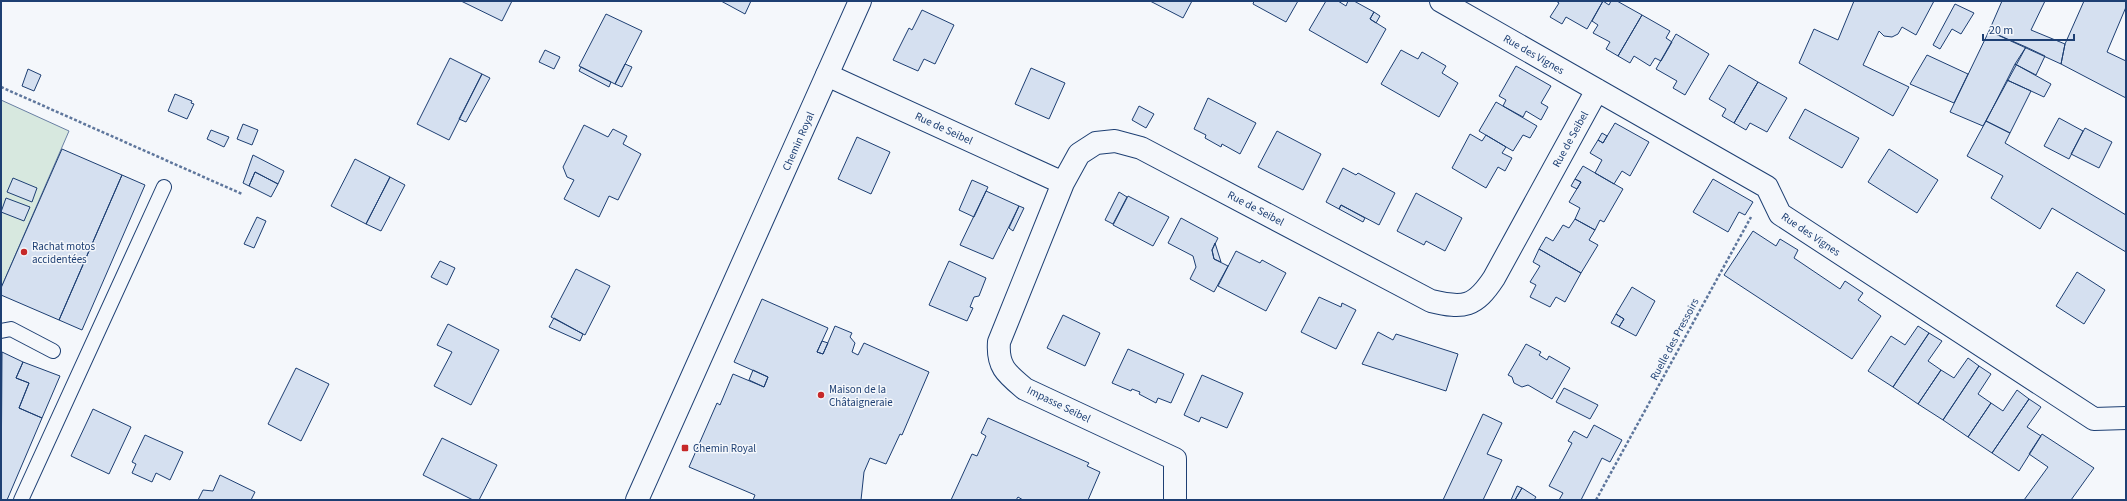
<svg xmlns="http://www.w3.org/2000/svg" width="2127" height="501" viewBox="0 0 2127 501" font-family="'Source Sans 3',sans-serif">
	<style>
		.green { fill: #d7e8df; stroke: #687fa3 }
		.building { fill: #d5e0f0; stroke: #1d3f73 }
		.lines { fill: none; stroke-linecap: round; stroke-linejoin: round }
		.lane-casing { stroke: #1d3f73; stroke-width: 16 }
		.street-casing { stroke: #1d3f73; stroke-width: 24 }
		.secondary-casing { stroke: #1d3f73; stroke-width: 24 }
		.path { stroke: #5e769c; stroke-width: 2.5; stroke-dasharray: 3 2; stroke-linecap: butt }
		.lane { stroke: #f4f7fb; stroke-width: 14 }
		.street { stroke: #f4f7fb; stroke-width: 22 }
		.secondary { stroke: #f4f7fb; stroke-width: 22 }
		.poi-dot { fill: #c62828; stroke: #f4f7fb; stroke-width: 1.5 }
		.labels { text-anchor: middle; stroke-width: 3; stroke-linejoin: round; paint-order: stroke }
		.street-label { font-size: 11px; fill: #1d3f73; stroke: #f4f7fb }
		.poi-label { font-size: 11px; fill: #1d3f73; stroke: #f4f7fb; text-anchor: start }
	</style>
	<rect width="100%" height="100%" fill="#f4f7fb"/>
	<!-- green -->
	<path class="green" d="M1,100l68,31 -68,157z"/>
	<!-- building -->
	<path class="building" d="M461,1h51l-10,20z
		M721,1h30l-6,13z
		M1150,1h42l-9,17z
		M1254,1h44l-12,21 -33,-18z
		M1326,1h12l8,5 2,-5h6l20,11 -4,7 16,10 -19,34 -58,-33z
		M1556,1h47l-16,28 -21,-12 -4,7 -12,-7 9,-14z
		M1603,1l6,4 2,-4h6l25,14 -24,41 -12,-7 4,-7 -17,-9 5,-8 -6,-4z
		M1854,1h80l-18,34 -14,-8 -4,7 -6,3 -8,-1 -5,-5 -16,34 46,22 -16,29 -94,-53 15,-34 24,11z
		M2002,1h43l-14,29 34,14 -4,20 -72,-33z
		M2084,1h42v6l-19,45 19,9v37l-65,-34 4,-20z
		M1955,4l19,9 -13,21 -9,-5 -12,20 -7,-4z
		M922,10l32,15 -19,39 -11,-5 -6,12 -25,-11 16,-32 3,2z
		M1374,12l6,4 -4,7 -6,-4z
		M606,14l36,17 -27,53 -36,-18z
		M1642,15l28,16 -4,7 6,4 -11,19 -6,-3 -5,8 -16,-10 -4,7 -12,-7z
		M1989,31l37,16 -43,79 -33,-14z
		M1676,34l33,20 -24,41 -12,-7 4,-7 -21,-12z
		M2026,47l19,9 -9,19 -21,-11z
		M545,50l15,7 -6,12 -15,-7z
		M1401,50l17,9 4,-7 24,14 -4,7 16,10 -19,34 -58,-33z
		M1927,55l41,19 -14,29 -44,-19z
		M450,58l32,16 -33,66 -32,-16z
		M625,64l7,3 -10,20 -7,-3z
		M2015,64l36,20 -7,13 -37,-17z
		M1729,65l29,17 -24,41 -12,-7 4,-7 -17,-10z
		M1516,66l35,20 -10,17 7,4 -7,13 -15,-9 -3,6 -20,-11 3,-6 -7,-4z
		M581,67l30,15 -2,5 -30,-16z
		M1031,68l34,15 -16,36 -34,-15z
		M28,69l13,6 -7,16 -12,-5z
		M482,74l8,4 -24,44 -7,-3z
		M2007,80l24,11 -21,42 -24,-12z
		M1758,82l29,16 -20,34 -17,-9 -4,7 -12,-7z
		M175,94l17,7 -1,2 3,1 -7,15 -19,-8z
		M1208,98l48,25 -16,31 -18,-10 -1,3 -16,-9 1,-3 -12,-6z
		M1496,102l41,24 -7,12 -7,-3 -10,16 -34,-20z
		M1139,106l15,8 -8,14 -14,-8z
		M1805,109l54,29 -17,30 -53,-30z
		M2059,118l24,13 -14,28 -25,-13z
		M1986,121l24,12 -5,10 121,72v37l-74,-44 -12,21 -49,-31 12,-22 -36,-20z
		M1615,123l34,19 -19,34 -8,-5 -8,13 -19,-11 7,-13 -12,-7 8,-13 5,3z
		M243,124l15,6 -6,15 -15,-6z
		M584,125l24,12 5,-8 14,7 -4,8 18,10 -23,46 -9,-4 -10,21 -35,-18 10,-19 -7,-3 -4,-10z
		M2085,128l27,14 -13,26 -28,-14z
		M211,130l18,7 -5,10 -17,-8z
		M1277,131l44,23 -18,36 -45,-23z
		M1602,133l5,3 -4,7 -5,-3z
		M1470,134l12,7 4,-6 20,12 -4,6 10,5 -7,13 -7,-4 -12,21 -34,-20z
		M857,137l33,15 -19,42 -33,-15z
		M62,149l60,26 -63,145 -58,-25v-7z
		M1889,149l49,31 -21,33 -49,-31z
		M253,155l31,16 -6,13 -23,-12 -6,14 -6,-3z
		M355,159l35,18 -24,47 -35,-18z
		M1583,166l40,23 -19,33 -4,-2 -5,10 -20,-11 5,-11 -11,-6 12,-20 -6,-3z
		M1343,168l13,7 2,-2 37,20 -16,32 -38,-20 -2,4 -13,-7z
		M255,172l23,12 -7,13 -22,-11z
		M122,175l23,10 -63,145 -23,-10z
		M390,177l15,8 -24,46 -15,-7z
		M13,178l24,10 -5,14 -25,-10z
		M1575,179l6,3 -4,7 -6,-3z
		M1713,179l40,23 -8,13 -6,-3 -11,20 -35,-20z
		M972,180l16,7 -14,30 -15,-7z
		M986,191l33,15 -26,53 -33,-14z
		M1119,192l8,5 -14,27 -8,-4z
		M1416,193l46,25 -17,33 -19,-10 -2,4 -27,-14z
		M1128,196l41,21 -16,29 -40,-21z
		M6,198l24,9 -6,14 -23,-9z
		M1341,205l24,13 -2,4 -24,-13z
		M1019,206l5,2 -11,23 -4,-3z
		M257,217l9,4 -12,27 -10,-4z
		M1181,218l37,20 -6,12 2,9 14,7 -14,26 -24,-13 6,-12 -3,-11 -25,-13z
		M1575,219l20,11 -6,10 9,5 -17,28 -42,-24 7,-12 7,4 10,-16 6,3z
		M1753,231l23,15 4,-7 18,11 -4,8 46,31 5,-8 18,12 -5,7 23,16 -29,43 -128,-84z
		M1215,243l6,19 -7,-3 -2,-9z
		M1539,249l42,24 -16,29 -9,-5 -6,10 -20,-10 6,-12 -6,-3 10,-16 -7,-4z
		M1236,251l24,12 2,-3 24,13 -20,38 -48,-25z
		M440,261l15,7 -8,17 -16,-8z
		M949,261l37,17 -7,18 -5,1 -4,10 3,1 -6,13 -38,-16z
		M576,269l34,17 -25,49 -34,-18z
		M2077,272l28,18 -21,34 -28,-18z
		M1632,287l23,14 -19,35 -17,-9 5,-8 -8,-5z
		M1319,297l22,10 1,-4 14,7 -20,39 -35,-17z
		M762,299l66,29 -11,24 6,2 12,-28 17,7 -2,4 5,6 -3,9 6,3 6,-12 65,29 -27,63 -2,-1 -14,30 -16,-6 -6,14 -3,28h-108l2,-5 -66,-28 28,-64 3,2 13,-31 31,13 4,-10 -34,-15z
		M1616,314l8,5 -5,8 -8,-4z
		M1063,315l37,18 -15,33 -38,-18z
		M554,318l29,16 -3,7 -31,-14z
		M448,324l51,26 -28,55 -37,-19 18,-34 -15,-7z
		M1918,326l11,7 -36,54 -25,-16 23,-35 14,9z
		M1378,332l15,8 3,-6 62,20 -12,37 -84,-27z
		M1929,333l13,8 -14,20 13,9 -23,34 -25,-17z
		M822,341l6,2 -5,11 -6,-2z
		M1526,344l15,8 -2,3 8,5 2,-4 21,12 -18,31 -24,-14 -6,2 -8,-4 -2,-6 -4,-2z
		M1128,349l56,25 -13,29 -13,-5 -2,5 -17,-9 1,-2 -8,-3 -1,2 -19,-8z
		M2,352l21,10 -7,16 13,5 -10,25 23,10 -35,82h-6z
		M1968,358l11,8 -36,54 -25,-16 23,-34 13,8z
		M23,362l37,14 -18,42 -23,-10 10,-25 -13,-5z
		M1979,366l12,8 -13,20 13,9 -23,34 -25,-17z
		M296,368l33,16 -28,57 -33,-17z
		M753,370l15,7 -4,10 -15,-7z
		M1202,375l41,18 -16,35 -26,-11 -2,5 -15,-7z
		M1564,388l34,17 -8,14 -34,-17z
		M2017,390l12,9 -37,54 -24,-16 23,-34 12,8z
		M2029,399l12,8 -14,20 14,9 -22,35 -27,-18z
		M93,409l38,18 -22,47 -38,-18z
		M1483,414l19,9 -15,31 15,6 -19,40h-40z
		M988,418l101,45 -2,3 13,6 -12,28h-65l-5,-3 -2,3h-65l21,-46 5,2 9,-20 -5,-3z
		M1594,425l28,15 -12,22 -8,-4 -21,42h-22l4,-7 -14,-7 23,-43 -4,-2 6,-10 13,7z
		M2042,434l52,34 -23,32h-47l24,-33 -19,-13z
		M145,435l38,17 -13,28 -14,-7 -4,9 -20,-9 4,-9 -4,-2z
		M442,438l55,27 -18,35h-6l-50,-25z
		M220,475l35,17 -4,8h-53l5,-10 10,1z
		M1517,486l5,2 -7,12h-4z
		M1522,488l14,9 -2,3h-19z"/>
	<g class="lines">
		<defs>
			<path id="lane" d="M1,331l10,-2 42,22
				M21,500l143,-313"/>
			<path id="street" d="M1441,1l326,186 13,27 314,205 32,-1
				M827,75l236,108
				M1175,500v-41l-150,-70c-18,-15 -28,-22 -26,-47l64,-159 16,-29 17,-11 19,-2 26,7 290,153c33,8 44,6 63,-23l103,-188"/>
			<path id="secondary" d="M637,500l223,-499"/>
		</defs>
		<!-- lane casing -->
		<use href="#lane" class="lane-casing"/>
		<!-- street casing -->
		<use href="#street" class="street-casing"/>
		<!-- secondary casing -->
		<use href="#secondary" class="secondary-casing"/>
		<!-- path -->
		<path class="path" d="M1,87l241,107
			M1596,500l155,-283"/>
		<!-- lane -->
		<use href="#lane" class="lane"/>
		<!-- street -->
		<use href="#street" class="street"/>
		<!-- secondary -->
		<use href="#secondary" class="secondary"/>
	</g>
	<!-- markers -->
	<g class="poi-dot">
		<circle cx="24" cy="252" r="4"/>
		<circle cx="821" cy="395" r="4"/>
		<rect x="681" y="444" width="8" height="8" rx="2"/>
	</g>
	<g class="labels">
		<!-- street labels -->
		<g class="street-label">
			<text transform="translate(1534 54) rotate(30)" y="4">Rue des Vignes</text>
			<text transform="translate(944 128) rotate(25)" y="4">Rue de Seibel</text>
			<text transform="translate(1570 139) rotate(-61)" y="4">Rue de Seibel</text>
			<text transform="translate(798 141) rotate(-66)" y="4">Chemin Royal</text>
			<text transform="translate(1256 208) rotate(28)" y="4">Rue de Seibel</text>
			<text transform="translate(1811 234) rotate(34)" y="4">Rue des Vignes</text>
			<text transform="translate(1674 339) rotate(-62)" y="4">Ruelle des Pressoirs</text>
			<text transform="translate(1059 404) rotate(26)" y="4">Impasse Seibel</text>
		</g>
		<!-- poi labels -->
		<g class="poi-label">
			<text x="32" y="250">Rachat motos<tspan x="32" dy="13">accidentées</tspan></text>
			<text x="829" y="393">Maison de la<tspan x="829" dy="13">Châtaigneraie</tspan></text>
			<text x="693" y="452">Chemin Royal</text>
		</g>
	</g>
	<!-- border -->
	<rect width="2127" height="501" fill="none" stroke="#1d3f73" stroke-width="4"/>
	<!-- scale -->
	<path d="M1983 34v6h91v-6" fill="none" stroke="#1d3f73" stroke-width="2"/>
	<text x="1989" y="34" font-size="12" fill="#1d3f73" stroke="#f4f7fb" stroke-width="3" paint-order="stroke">20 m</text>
</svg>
